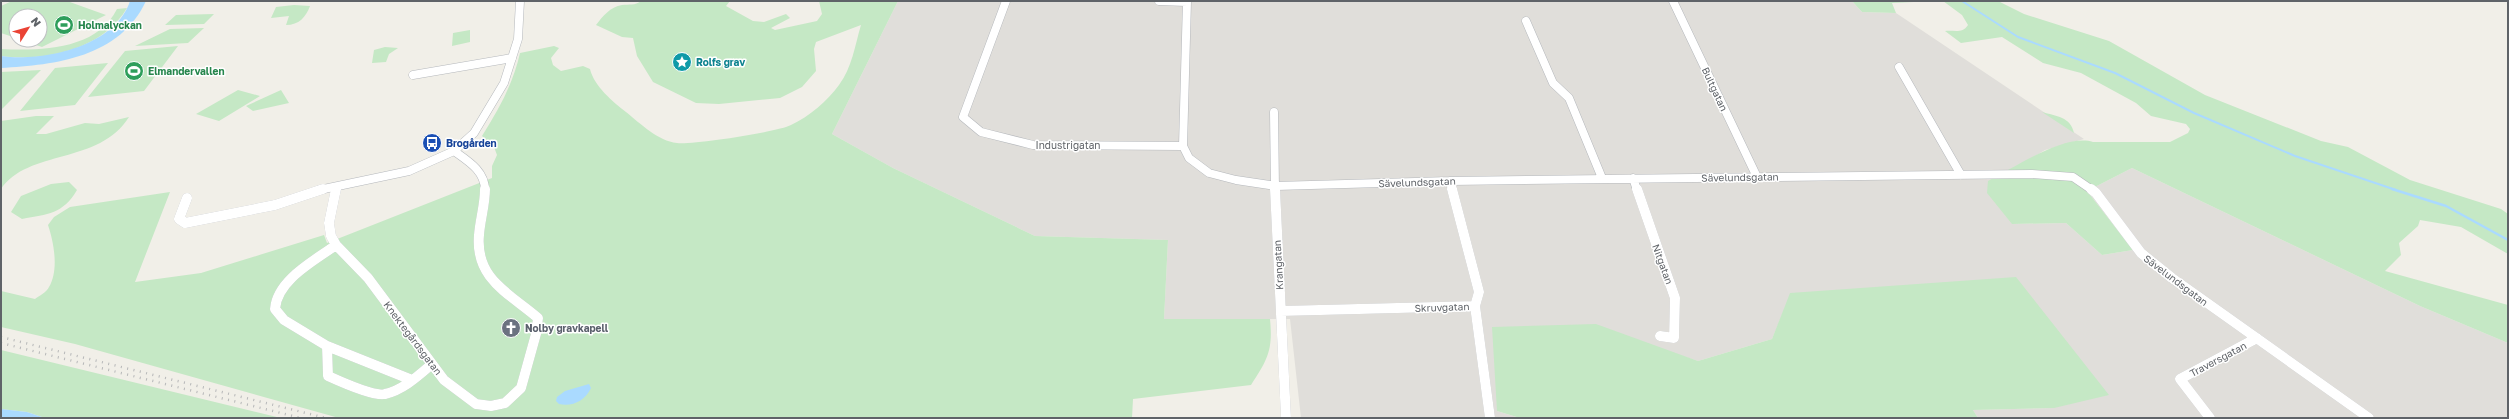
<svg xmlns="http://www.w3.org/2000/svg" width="2509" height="419" viewBox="0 0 2509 419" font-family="'Golos Text',sans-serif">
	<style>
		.industrial { fill: #e0deda }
		.green { fill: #c5e8c5 }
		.water { fill: #aadaff }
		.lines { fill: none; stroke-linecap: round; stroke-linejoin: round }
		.stream-far1 { stroke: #aadaff; stroke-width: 2 }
		.stream { stroke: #aadaff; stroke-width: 2.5 }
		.street-far1-casing { stroke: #b5b8bc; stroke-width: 9 }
		.street-casing { stroke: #b5b8bc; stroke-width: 10 }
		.street-far1 { stroke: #fff; stroke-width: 8 }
		.street { stroke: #fff; stroke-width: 10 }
		.rail { stroke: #b6b7b8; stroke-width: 2.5; stroke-dasharray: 1 5.5; stroke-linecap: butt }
		.labels { text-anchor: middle; stroke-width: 3; stroke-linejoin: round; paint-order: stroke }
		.leisure-label { font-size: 10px; font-weight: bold; fill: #27864d; stroke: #fff; text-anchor: start }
		.culture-label { font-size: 10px; font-weight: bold; fill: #0d838f; stroke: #fff; text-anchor: start }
		.street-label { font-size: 10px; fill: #5f6368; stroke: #fff }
		.transit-label { font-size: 10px; font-weight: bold; fill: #164399; stroke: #fff; text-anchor: start }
		.worship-label { font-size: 10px; font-weight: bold; fill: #5b616d; stroke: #fff; text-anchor: start }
	</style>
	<rect width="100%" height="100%" fill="#f1efe8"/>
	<!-- industrial -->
	<path class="industrial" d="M898,1h954l10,11 34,1 188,126 -39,11 -23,14 -10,60 54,-1 36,32 31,-5 -46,-59 45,-23 288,138 88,37v75h-530l-5,-8 81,-2 -263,-115 -19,46 -74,22 -41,-13 -160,63 23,7h-219l-11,-99h-126l4,-79 -133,-4 -142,-68 -61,-34z"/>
	<!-- green -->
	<path class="green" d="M12,1h55l39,14 -64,32 -21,-7h19v-24h-24v22l-15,-5v-27z
		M641,1h89l-4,5 27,15 11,1 22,-8 4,4 -19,10 4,2 42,-9 5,-7 -3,-13h79l-66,133 61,34 142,68 133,4 -4,79h106c3,31 -2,40 -19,66l-118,14 -1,19h-793l-264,-74 -74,-17v-36l34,8c4,-3 12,-7 14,-12 10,-17 5,-44 -1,-62l6,-8 16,-10 100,-15 -35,90 66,-9 123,-38 3,8 165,-65v-12l5,-11 -3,-8 -12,-11c17,-27 31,-52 38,-83l34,-7 5,2 -8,10 2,7 8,6 22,-5 7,3c4,17 23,33 36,43 15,12 32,29 51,31 15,2 101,-11 114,-18 18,-8 37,-25 48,-40 13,-17 16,-40 22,-60l-45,17 -2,7 2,22 -14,16 -22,11 -61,6 -23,-1 -43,-21 -16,-26 -4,-18 -11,-1 -26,-12c7,-9 14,-18 26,-20 7,-1 13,1 19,-4z
		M1852,1h83l-43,2 4,10 -34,-1z
		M1943,1h55l26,13 85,27 96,54 116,46 27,6 62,33 91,29 7,5v40l-47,-27 -41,-7 -2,6 -19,17 2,12 -16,16 123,34v38l-88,-37 -288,-138 -45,23 46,59 -31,5 -36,-32 -54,1 -25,-31 1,-12c26,-13 77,-48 105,-39h77l18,-9 2,-4 -4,-5 -35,-8 -15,-13 -55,-30 -38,-10 -41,-26 -41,6 -16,-12c10,-1 17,3 23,-6l-6,-10z
		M294,5l16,1c-4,11 -11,19 -24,19l3,-9 -18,2 5,-11z
		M127,8c-25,42 -82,54 -126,48v-7c39,2 96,1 116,-40z
		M214,14l-10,10 -39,1 11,-10z
		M204,28l-16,15 -53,3 35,-17z
		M470,30v12l-18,4 1,-13z
		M178,46l-34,45 -56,6 37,-46z
		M385,47l13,1 -9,6 -3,8 -14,1 2,-13z
		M108,63l-33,42 -55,6 35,-43z
		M41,70l-40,40v-38z
		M238,90l22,6 -41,25 -23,-7z
		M281,90l8,13 -36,8 -7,-5z
		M2042,112c14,4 29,5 32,21z
		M36,116h18l-18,18h10l39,-11 14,1 30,-7c-30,48 -101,32 -128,72v-68z
		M69,182l8,8c-14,24 -29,24 -55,29l-11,-7 10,-16 30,-12z
		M2016,277l93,118 -55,13 -81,2 5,8h-458l-23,-7 -5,-84 104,-3 102,37 74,-22 18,-46z
		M1,350l280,68h-236l-18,-6 -26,-3z"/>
	<!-- water -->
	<path class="water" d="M130,1h16c-26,56 -90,64 -145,67v-12c41,6 114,-9 129,-55z
		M589,384l2,4c-6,13 -19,19 -32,16l-3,-3 1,-4 8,-6z
		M1,409l26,3 18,6h-44z"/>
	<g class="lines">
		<!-- stream-far1 -->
		<path class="stream-far1" d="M1962,1l56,36 97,36 79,40 101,43 101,34"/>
		<!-- stream -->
		<path class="stream" d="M2392,189l54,17 62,34"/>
		<defs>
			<path id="street-far1" d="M1006,1l-43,116 18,15 52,13 150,1
				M1159,1l28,1
				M1187,1l-4,145 6,12 20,15 27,7 40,6 174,-5 582,-7 41,3 19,13
				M1673,1l84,176
				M1526,21l27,62 16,15 33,80
				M1899,67l62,108
				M413,75l99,-17
				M1274,112l1,78
				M454,151c14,10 31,20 31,39
				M1633,178l4,12
				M1450,181l2,9
				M319,190l90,-19 45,-20 20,-18 30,-50 14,-44 2,-38
				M335,190l1,-3"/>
			<path id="street" d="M336,189l-7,34 2,13 5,9 32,33 76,102 32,24 15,2 14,-3 16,-15 15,-54 2,-16c-29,-25 -63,-39 -59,-83 1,-15 6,-30 6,-46
				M1275,189l11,229
				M1637,189l38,109 -1,40 -14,-2
				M2091,189l5,4 45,60 31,25 197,140
				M187,198l-8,21 6,4 90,-18 48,-16
				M336,245c-22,16 -59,35 -61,64l9,11 43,26 1,30c11,5 46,21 57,18 18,-4 33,-18 47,-30
				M1475,306l15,112
				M1281,311l194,-5 4,-14 -27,-103
				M327,346l85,34
				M2210,418l-30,-39 77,-41"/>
		</defs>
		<!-- street-far1 casing -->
		<use href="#street-far1" class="street-far1-casing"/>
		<!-- street casing -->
		<use href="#street" class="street-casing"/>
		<!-- street-far1 -->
		<use href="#street-far1" class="street-far1"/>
		<!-- street -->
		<use href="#street" class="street"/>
		<!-- rail -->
		<path class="rail" d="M1,337l325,81
			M1,343l300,75"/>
	</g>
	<!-- icons -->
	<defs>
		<symbol id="stadium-disc" viewBox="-11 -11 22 22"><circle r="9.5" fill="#2e9e5b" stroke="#fff"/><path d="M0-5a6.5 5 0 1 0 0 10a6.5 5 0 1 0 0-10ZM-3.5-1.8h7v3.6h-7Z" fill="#fff"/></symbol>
		<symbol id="sight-disc" viewBox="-11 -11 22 22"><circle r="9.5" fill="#0f9aa8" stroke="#fff"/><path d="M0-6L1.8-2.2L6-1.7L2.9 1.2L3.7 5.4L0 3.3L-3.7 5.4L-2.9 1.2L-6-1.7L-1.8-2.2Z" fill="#fff"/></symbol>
		<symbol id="bus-disc" viewBox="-11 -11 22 22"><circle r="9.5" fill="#1a4fb4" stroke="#fff"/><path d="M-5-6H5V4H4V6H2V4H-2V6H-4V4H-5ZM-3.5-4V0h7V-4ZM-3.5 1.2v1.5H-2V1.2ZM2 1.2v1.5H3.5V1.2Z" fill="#fff"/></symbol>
		<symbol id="church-disc" viewBox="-11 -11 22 22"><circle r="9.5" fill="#6b7280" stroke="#fff"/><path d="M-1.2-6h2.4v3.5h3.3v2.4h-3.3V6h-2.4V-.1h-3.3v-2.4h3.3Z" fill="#fff"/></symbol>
	</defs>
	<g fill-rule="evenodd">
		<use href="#stadium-disc" x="53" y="14" width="22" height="22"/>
		<use href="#sight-disc" x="671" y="51" width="22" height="22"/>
		<use href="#stadium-disc" x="123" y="60" width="22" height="22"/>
		<use href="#bus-disc" x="421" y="132" width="22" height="22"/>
		<use href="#church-disc" x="500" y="317" width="22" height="22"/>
	</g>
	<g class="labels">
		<!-- leisure labels -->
		<g class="leisure-label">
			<text x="78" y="29">Holmalyckan</text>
			<text x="148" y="75">Elmandervallen</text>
		</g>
		<!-- culture labels -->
		<g class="culture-label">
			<text x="696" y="66">Rolfs grav</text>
		</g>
		<!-- street labels -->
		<g class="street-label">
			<text transform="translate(1715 89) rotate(65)" y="4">Bultgatan</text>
			<text x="1068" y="149">Industrigatan</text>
			<text transform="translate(1740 177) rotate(-1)" y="4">Sävelundsgatan</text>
			<text transform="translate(1417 182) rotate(-2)" y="4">Sävelundsgatan</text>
			<text transform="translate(1663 264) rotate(70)" y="4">Nitgatan</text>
			<text transform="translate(1278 265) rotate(-93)" y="4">Krangatan</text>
			<text transform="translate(2176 280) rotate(37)" y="4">Sävelundsgatan</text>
			<text transform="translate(1442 307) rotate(-2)" y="4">Skruvgatan</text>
			<text transform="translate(413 338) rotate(53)" y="4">Knektegårdsgatan</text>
			<text transform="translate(2218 359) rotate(-28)" y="4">Traversgatan</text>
		</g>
		<!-- transit labels -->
		<g class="transit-label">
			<text x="446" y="147">Brogården</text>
		</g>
		<!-- worship labels -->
		<g class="worship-label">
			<text x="525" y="332">Nolby gravkapell</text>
		</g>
	</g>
	<!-- border -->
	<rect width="2509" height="419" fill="none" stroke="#5f6368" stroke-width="4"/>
	<!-- north arrow -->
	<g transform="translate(28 28) rotate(53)"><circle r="19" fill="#ffffff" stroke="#bfc1c3"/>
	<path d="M0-3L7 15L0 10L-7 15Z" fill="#ea4335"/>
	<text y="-6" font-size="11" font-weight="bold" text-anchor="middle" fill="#5f6368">N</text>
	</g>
</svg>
